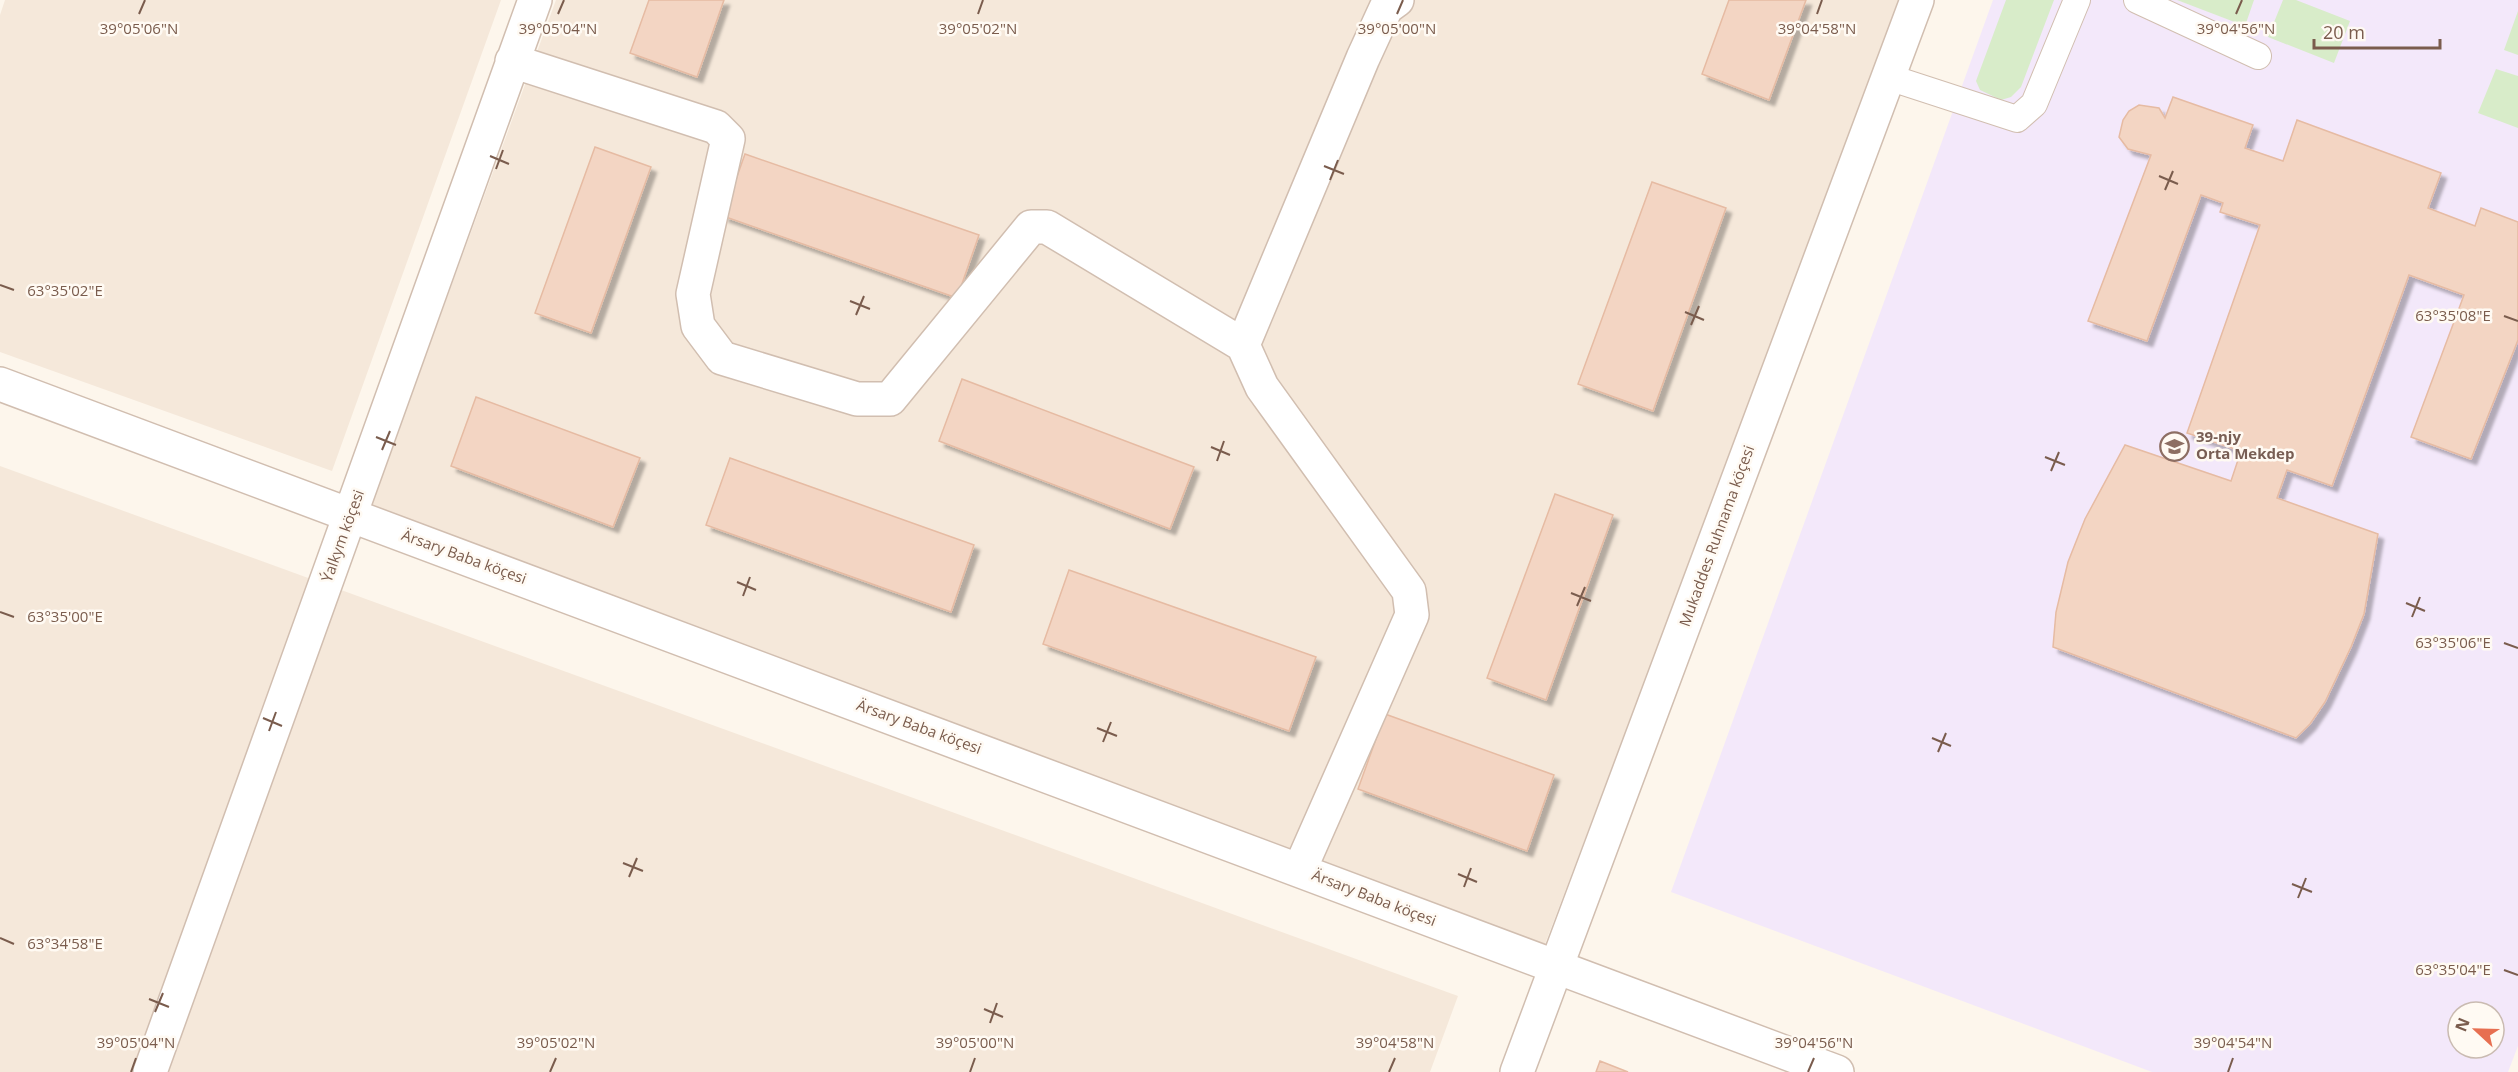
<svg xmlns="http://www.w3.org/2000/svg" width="2518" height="1072" viewBox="0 0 2518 1072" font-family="'Open Sans',sans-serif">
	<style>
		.residential { fill: #f5e8da }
		.education { fill: #f3e8fa; fill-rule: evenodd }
		.green { fill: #d8ecc9 }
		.building { fill: #f3d5c3; stroke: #e6bba3; stroke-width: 1.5; filter: url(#shadow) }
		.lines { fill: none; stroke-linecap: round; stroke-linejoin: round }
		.service-casing { stroke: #d1beb0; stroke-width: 28 }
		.minor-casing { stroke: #d1beb0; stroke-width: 36 }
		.tertiary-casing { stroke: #d1beb0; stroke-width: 36 }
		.service { stroke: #fff; stroke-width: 26 }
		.minor { stroke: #fff; stroke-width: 33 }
		.tertiary { stroke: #fff; stroke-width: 33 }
		.ticks { fill: none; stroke: #7a5c4d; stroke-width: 2 }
		.labels { text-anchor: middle; stroke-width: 5; stroke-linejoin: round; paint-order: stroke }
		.education-label { font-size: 15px; font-weight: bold; fill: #785e54; stroke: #fffaf3; text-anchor: start }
		.street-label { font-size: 15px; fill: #7a5c4d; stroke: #fffaf3 }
		.ticks-label { font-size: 15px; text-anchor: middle; fill: #7a5c4d; stroke: #fffaf3; stroke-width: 5; stroke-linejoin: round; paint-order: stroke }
	</style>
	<defs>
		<filter id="shadow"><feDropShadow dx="5.5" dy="5.5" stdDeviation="1.5" flood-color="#0004"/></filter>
	</defs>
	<rect width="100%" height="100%" fill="#fdf6ec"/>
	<!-- residential -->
	<path class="residential" d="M5,0h496l-169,471 -332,-119v-337z
		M556,0h1348l-359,944 -1175,-436z
		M0,466l1458,530 -28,76h-1430z"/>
	<!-- education -->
	<path class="education" d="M1993,0h525v1046l-10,26h-356l-481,-180zM2458,1012h36v36h-36z"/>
	<!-- green -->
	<path class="green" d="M2006,0h48l-33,87 -10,10 -10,3 -21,-10 -4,-9z
		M2177,0h77l-9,26z
		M2283,0h13l54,21 -16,42 -66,-26z
		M2518,11v44l-14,-5z
		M2496,69l22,7v52l-40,-15z"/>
	<!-- building -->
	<path class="building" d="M649,0h75l-27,77 -67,-24z
		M1729,0h77l-37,100 -67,-26z
		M2173,97l80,28 -8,23 38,13 14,-41 144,53 -13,35 47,18 6,-18 37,14v118l-47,119 -60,-22 53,-142 -55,-20 -77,211 -45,-16 -10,28 101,36 -14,80 -13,33 -26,55 -15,22 -14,14 -243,-91 3,-35 12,-50 17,-43 40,-74 106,36 10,-30 -54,-18 73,-208 -40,-13 3,-9 -22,-8 -54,146 -59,-20 63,-166 -23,-6 -9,-12 4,-17 6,-9 10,-6 20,3 6,10z
		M595,147l56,20 -60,166 -56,-20z
		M745,154l234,81 -22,63 -234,-82z
		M1652,182l74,26 -73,203 -75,-27z
		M962,379l232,88 -24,62 -231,-88z
		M476,397l164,61 -27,69 -162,-61z
		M730,458l244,87 -23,67 -245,-87z
		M1555,494l58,21 -67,185 -59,-22z
		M1069,570l247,87 -27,74 -246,-87z
		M1385,714l169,61 -27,76 -169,-62z
		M1600,1061l28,11h-32z"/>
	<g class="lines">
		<defs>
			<path id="service" d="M2137,0l121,56
				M1888,77l129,42 17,-15 43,-104"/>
			<path id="minor" d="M512,61l204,66 12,12 -35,155 5,32 24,32 135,41h33l141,-172h16l196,118 19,42 147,204 3,24 -112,254
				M1243,345l120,-287 23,-50 11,-8
				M0,384l1837,688
				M150,1072l385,-1072"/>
			<path id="tertiary" d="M1517,1072l400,-1072"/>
		</defs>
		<!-- service casing -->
		<use href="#service" class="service-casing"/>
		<!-- minor casing -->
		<use href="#minor" class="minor-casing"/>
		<!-- tertiary casing -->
		<use href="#tertiary" class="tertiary-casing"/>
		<!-- service -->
		<use href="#service" class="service"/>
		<!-- minor -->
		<use href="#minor" class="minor"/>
		<!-- tertiary -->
		<use href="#tertiary" class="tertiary"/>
	</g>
	<!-- ticks -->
	<path class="ticks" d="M139,14l6,-14M558,14l6,-14M978,14l5,-14M1397,14l6,-14M1817,14l5,-14M2236,14l6,-14M490,156l19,8M1324,166l20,8M496,169l7,-19M2159,176l19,8M1330,180l8,-20M2165,190l8,-19M0,285l14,5M850,301l20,8M1685,312l19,8M856,315l8,-19M2504,316l14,5M1691,325l8,-19M376,437l20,8M1211,447l19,8M382,450l8,-19M2045,457l20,8M1217,461l7,-20M2051,471l8,-19M737,582l19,8M1571,593l20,8M743,596l7,-19M2406,603l19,8M1577,606l8,-19M0,612l14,5M2412,617l8,-20M2504,643l14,5M263,718l19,8M1097,728l20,8M269,731l7,-19M1932,738l19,8M1103,742l8,-20M1938,752l8,-19M623,863l20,8M1458,874l19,8M629,877l8,-19M2292,884l20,8M1464,887l7,-19M2298,898l8,-20M0,938l14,6M2504,970l14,5M149,999l20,8M984,1009l19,8M155,1012l8,-19M990,1023l7,-20M131,1072l5,-14M550,1072l6,-14M970,1072l5,-14M1389,1072l6,-14M1808,1072l6,-14M2228,1072l5,-14"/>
	<!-- icons -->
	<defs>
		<symbol id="school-ring" viewBox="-11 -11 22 22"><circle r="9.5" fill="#fffaf3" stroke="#8d6e63" stroke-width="1.5"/><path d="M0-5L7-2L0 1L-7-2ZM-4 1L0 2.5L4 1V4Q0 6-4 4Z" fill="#8d6e63"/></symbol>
	</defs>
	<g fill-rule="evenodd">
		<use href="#school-ring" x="2158" y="430" width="33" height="33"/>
	</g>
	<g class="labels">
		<!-- education labels -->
		<g class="education-label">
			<text x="2196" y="442">39-njy<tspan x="2196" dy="17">Orta Mekdep</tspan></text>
		</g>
		<!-- street labels -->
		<g class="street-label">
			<text transform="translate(343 536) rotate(-70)" y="5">Ýalkym köçesi</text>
			<text transform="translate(1717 536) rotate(-70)" y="5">Mukaddes Ruhnama köçesi</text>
			<text transform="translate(464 557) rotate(20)" y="5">Ärsary Baba köçesi</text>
			<text transform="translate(919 727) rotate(20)" y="5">Ärsary Baba köçesi</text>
			<text transform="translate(1374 898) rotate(21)" y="5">Ärsary Baba köçesi</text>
		</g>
	</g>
	<g class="ticks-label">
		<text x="2236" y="34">39°04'56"N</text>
		<text x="139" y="34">39°05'06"N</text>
		<text x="558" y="34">39°05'04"N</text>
		<text x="978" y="34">39°05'02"N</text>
		<text x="1397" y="34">39°05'00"N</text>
		<text x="1817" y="34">39°04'58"N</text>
		<text x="65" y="296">63°35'02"E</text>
		<text x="2453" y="321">63°35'08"E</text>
		<text x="65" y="622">63°35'00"E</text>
		<text x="2453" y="648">63°35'06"E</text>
		<text x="65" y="949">63°34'58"E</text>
		<text x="2453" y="975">63°35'04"E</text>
		<text x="136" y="1048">39°05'04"N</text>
		<text x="556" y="1048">39°05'02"N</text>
		<text x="975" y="1048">39°05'00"N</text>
		<text x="1395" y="1048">39°04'58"N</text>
		<text x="1814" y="1048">39°04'56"N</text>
		<text x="2233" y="1048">39°04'54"N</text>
	</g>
	<!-- north arrow -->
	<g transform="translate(2476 1030) rotate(292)"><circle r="28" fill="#fffaf3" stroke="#cabbb1" stroke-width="1.5"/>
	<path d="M0-4.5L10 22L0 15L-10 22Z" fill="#e76f51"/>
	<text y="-9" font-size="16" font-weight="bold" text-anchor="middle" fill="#7a5c4d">N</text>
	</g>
	<!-- scale -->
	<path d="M2314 39v9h126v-9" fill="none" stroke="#7a5c4d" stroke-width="3"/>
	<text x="2323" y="39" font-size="18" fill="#7a5c4d" stroke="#fffaf3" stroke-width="4.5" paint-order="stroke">20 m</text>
</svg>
